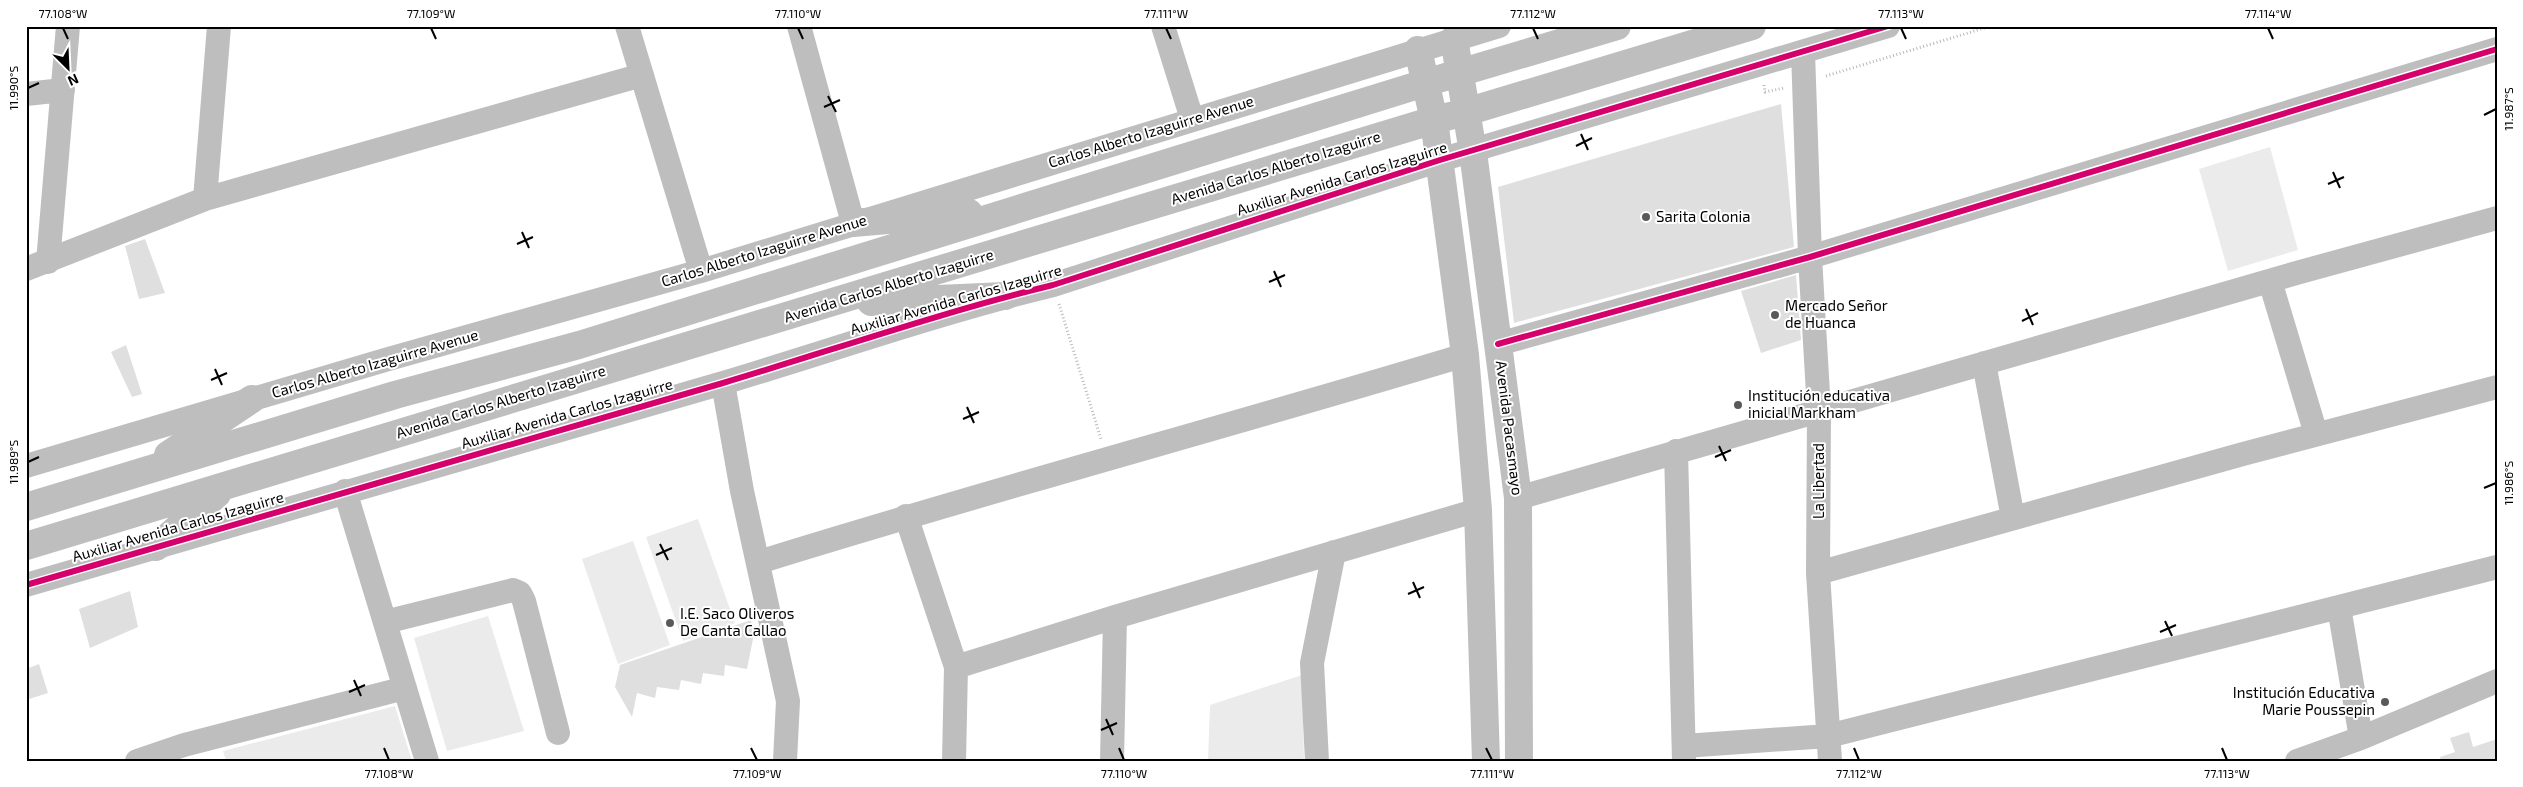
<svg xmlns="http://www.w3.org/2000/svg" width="2523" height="787" viewBox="0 0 2523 787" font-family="'Exo 2',sans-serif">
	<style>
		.green { fill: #ebebeb }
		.building { fill: #dfdfdf }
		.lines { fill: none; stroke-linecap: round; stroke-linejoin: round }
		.path { stroke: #b9b9b9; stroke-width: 3; stroke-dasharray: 1 2.5; stroke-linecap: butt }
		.minor { stroke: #bebebe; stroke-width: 24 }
		.major { stroke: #bebebe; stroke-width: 28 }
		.cycleway-casing { stroke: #fff; stroke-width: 9 }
		.cycleway { stroke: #d6006c; stroke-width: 6 }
		.ticks { fill: none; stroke: #000; stroke-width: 2 }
		.poi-dot { fill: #595959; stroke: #fff; stroke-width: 2 }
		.labels { text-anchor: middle; stroke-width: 4; stroke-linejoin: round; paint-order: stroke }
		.street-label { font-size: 15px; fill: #000; stroke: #fff }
		.poi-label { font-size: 15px; fill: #000; stroke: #fff; text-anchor: start }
		.neatline { fill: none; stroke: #000; stroke-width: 2 }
		.ticks-label { font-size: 12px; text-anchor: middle; fill: #000 }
	</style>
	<rect width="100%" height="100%" fill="#fff"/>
	<!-- green -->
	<path class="green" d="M2270,147l28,103 -70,21 -29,-102z
		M698,519l37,104 -52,18 -37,-104z
		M633,541l37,104 -52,19 -36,-105z
		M488,616l36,115 -77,20 -33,-113z
		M1302,675l2,86h-96l2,-56z
		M395,706l17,55h-186l-3,-10z"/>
	<!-- building -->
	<path class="building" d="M1781,104l13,143 -280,76 -16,-136z
		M145,239l20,54 -26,6 -14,-53z
		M1796,275l5,65 -40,13 -20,-62z
		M126,345l16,49 -10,3 -21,-45z
		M130,591l8,36 -48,21 -11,-39z
		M751,620l3,14 -7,35 -22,-4 -1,11 -21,-3 -2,11 -20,-4 -2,10 -22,-3 -2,11 -18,-5 -5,24 -17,-30 5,-22z
		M39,664l9,29 -22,7v-31z
		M2469,732l4,15 24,-8v22h-56l-1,-4 15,-5 -5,-14z"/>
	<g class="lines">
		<!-- path -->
		<path class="path" d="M1826,76l165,-50
			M1764,85l1,7 19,-4
			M1059,304l42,135"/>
		<!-- minor -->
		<path class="minor" d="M627,26l74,245
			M799,26l54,197
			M1163,26l29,93
			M1803,52l7,205 9,154 -1,162 12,188
			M26,94l37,-4
			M205,199l14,-173
			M48,262l20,-236
			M26,269l179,-70 437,-124
			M2270,281l46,153
			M1498,344l312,-87 687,-208
			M1984,363l29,155
			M723,383l19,108 46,210 -3,60
			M1676,451l8,310
			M26,466l359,-106 316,-89 798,-245
			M345,491l82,270
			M1518,498l782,-226 197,-54
			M906,516l50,151 -2,94
			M759,562c234,-73 471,-136 706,-207
			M1818,573l425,-119 254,-67
			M26,585c232,-69 465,-133 697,-202 110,-33 219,-71 330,-98l387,-125 448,-134
			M2339,607l22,131
			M385,622l128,-32 7,3 4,8 34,132
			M956,667l159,-50 363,-107
			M1684,746l144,-10 669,-169
			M137,761l47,-16 221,-57
			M1112,761l3,-144
			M1317,761l-5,-98 22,-111
			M2297,761l64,-23 136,-57"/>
		<!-- major -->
		<path class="major" d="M1454,39l19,113 45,346 1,263
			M1418,50l16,70 31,235 13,155 8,251
			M853,223l116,-10
			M871,302l134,-6
			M168,455l84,-56
			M26,507l369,-112 184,-50 846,-262 192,-57
			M26,546l1408,-426 32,-8 286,-86
			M156,547l61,-53"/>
		<defs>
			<path id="cycleway" d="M1498,344l312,-87 687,-208
				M26,585c232,-69 465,-133 697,-202 110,-33 219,-71 330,-98l387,-125 448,-134"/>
		</defs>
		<!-- cycleway casing -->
		<use href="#cycleway" class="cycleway-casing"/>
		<!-- cycleway -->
		<use href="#cycleway" class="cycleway"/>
	</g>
	<!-- ticks -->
	<path class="ticks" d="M63,28l5,11M431,28l5,11M798,28l5,11M1166,28l5,11M1533,28l5,11M1901,28l5,11M2268,28l5,11M28,88l11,-5M828,96l8,16M824,107l16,-7M2484,115l12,-6M1581,134l7,16M1576,146l16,-8M2333,172l7,16M2328,184l16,-7M522,232l7,16M517,244l16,-7M1274,271l7,16M1269,282l16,-7M2026,309l7,16M2022,321l16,-8M215,369l7,16M211,380l16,-7M967,407l7,16M963,419l16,-7M1719,446l7,15M1715,457l16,-7M28,462l11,-5M2484,488l12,-5M660,544l8,16M656,555l16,-7M1413,582l7,16M1408,594l16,-7M2165,621l7,15M2160,632l16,-7M354,680l7,16M349,692l16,-7M1106,719l7,16M1101,730l16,-7M384,748l5,12M751,748l6,12M1119,748l5,12M1486,748l6,12M1854,748l5,12M2222,748l5,12"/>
	<!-- markers -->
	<g class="poi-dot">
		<circle cx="1646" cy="217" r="5"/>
		<circle cx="1775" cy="315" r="5"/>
		<circle cx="1738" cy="405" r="5"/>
		<circle cx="670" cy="623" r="5"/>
		<circle cx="2385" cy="702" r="5"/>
	</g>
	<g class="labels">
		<!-- street labels -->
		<g class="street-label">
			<text transform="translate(1151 132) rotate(-17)" y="5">Carlos Alberto Izaguirre Avenue</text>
			<text transform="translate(1276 168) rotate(-17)" y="5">Avenida Carlos Alberto Izaguirre</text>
			<text transform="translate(1342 179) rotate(-17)" y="5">Auxiliar Avenida Carlos Izaguirre</text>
			<text transform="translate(764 251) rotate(-17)" y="5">Carlos Alberto Izaguirre Avenue</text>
			<text transform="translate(889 286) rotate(-17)" y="5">Avenida Carlos Alberto Izaguirre</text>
			<text transform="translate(956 300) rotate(-16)" y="5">Auxiliar Avenida Carlos Izaguirre</text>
			<text transform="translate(375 364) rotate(-16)" y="5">Carlos Alberto Izaguirre Avenue</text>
			<text transform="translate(501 402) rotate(-17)" y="5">Avenida Carlos Alberto Izaguirre</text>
			<text transform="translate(567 414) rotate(-16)" y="5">Auxiliar Avenida Carlos Izaguirre</text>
			<text transform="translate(1509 428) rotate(83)" y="5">Avenida Pacasmayo</text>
			<text transform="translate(1819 481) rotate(-90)" y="5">La Libertad</text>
			<text transform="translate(178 527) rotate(-16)" y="5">Auxiliar Avenida Carlos Izaguirre</text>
		</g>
		<!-- poi labels -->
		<g class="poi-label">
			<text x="1656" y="222">Sarita Colonia</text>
			<text x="1785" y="311">Mercado Señor<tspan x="1785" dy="17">de Huanca</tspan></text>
			<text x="1748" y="401">Institución educativa<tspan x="1748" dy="17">inicial Markham</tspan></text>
			<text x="680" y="619">I.E. Saco Oliveros<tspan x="680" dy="17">De Canta Callao</tspan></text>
			<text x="2375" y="698" text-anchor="end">Institución Educativa<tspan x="2375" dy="17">Marie Poussepin</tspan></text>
		</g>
	</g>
	<!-- border -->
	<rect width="2523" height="787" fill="none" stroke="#ffffff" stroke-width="55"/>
	<!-- north arrow -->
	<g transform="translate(68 68) rotate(156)" stroke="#ffffff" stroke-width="4" paint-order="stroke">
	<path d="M0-4L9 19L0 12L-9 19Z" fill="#000000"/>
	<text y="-8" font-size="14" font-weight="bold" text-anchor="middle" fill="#000000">N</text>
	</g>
	<rect x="28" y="28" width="2468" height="732" class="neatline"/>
	<g class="ticks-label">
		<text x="63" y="18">77.108°W</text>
		<text x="431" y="18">77.109°W</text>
		<text x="798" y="18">77.110°W</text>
		<text x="1166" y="18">77.111°W</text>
		<text x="1533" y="18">77.112°W</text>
		<text x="1901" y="18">77.113°W</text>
		<text x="2268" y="18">77.114°W</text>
		<text transform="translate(14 88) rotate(-90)" y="4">11.990°S</text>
		<text transform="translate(2509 109) rotate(-90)" y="4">11.987°S</text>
		<text transform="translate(14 462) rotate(-90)" y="4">11.989°S</text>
		<text transform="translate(2509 483) rotate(-90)" y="4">11.986°S</text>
		<text x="389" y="778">77.108°W</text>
		<text x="757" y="778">77.109°W</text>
		<text x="1124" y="778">77.110°W</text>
		<text x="1492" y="778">77.111°W</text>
		<text x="1859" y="778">77.112°W</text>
		<text x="2227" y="778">77.113°W</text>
	</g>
</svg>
